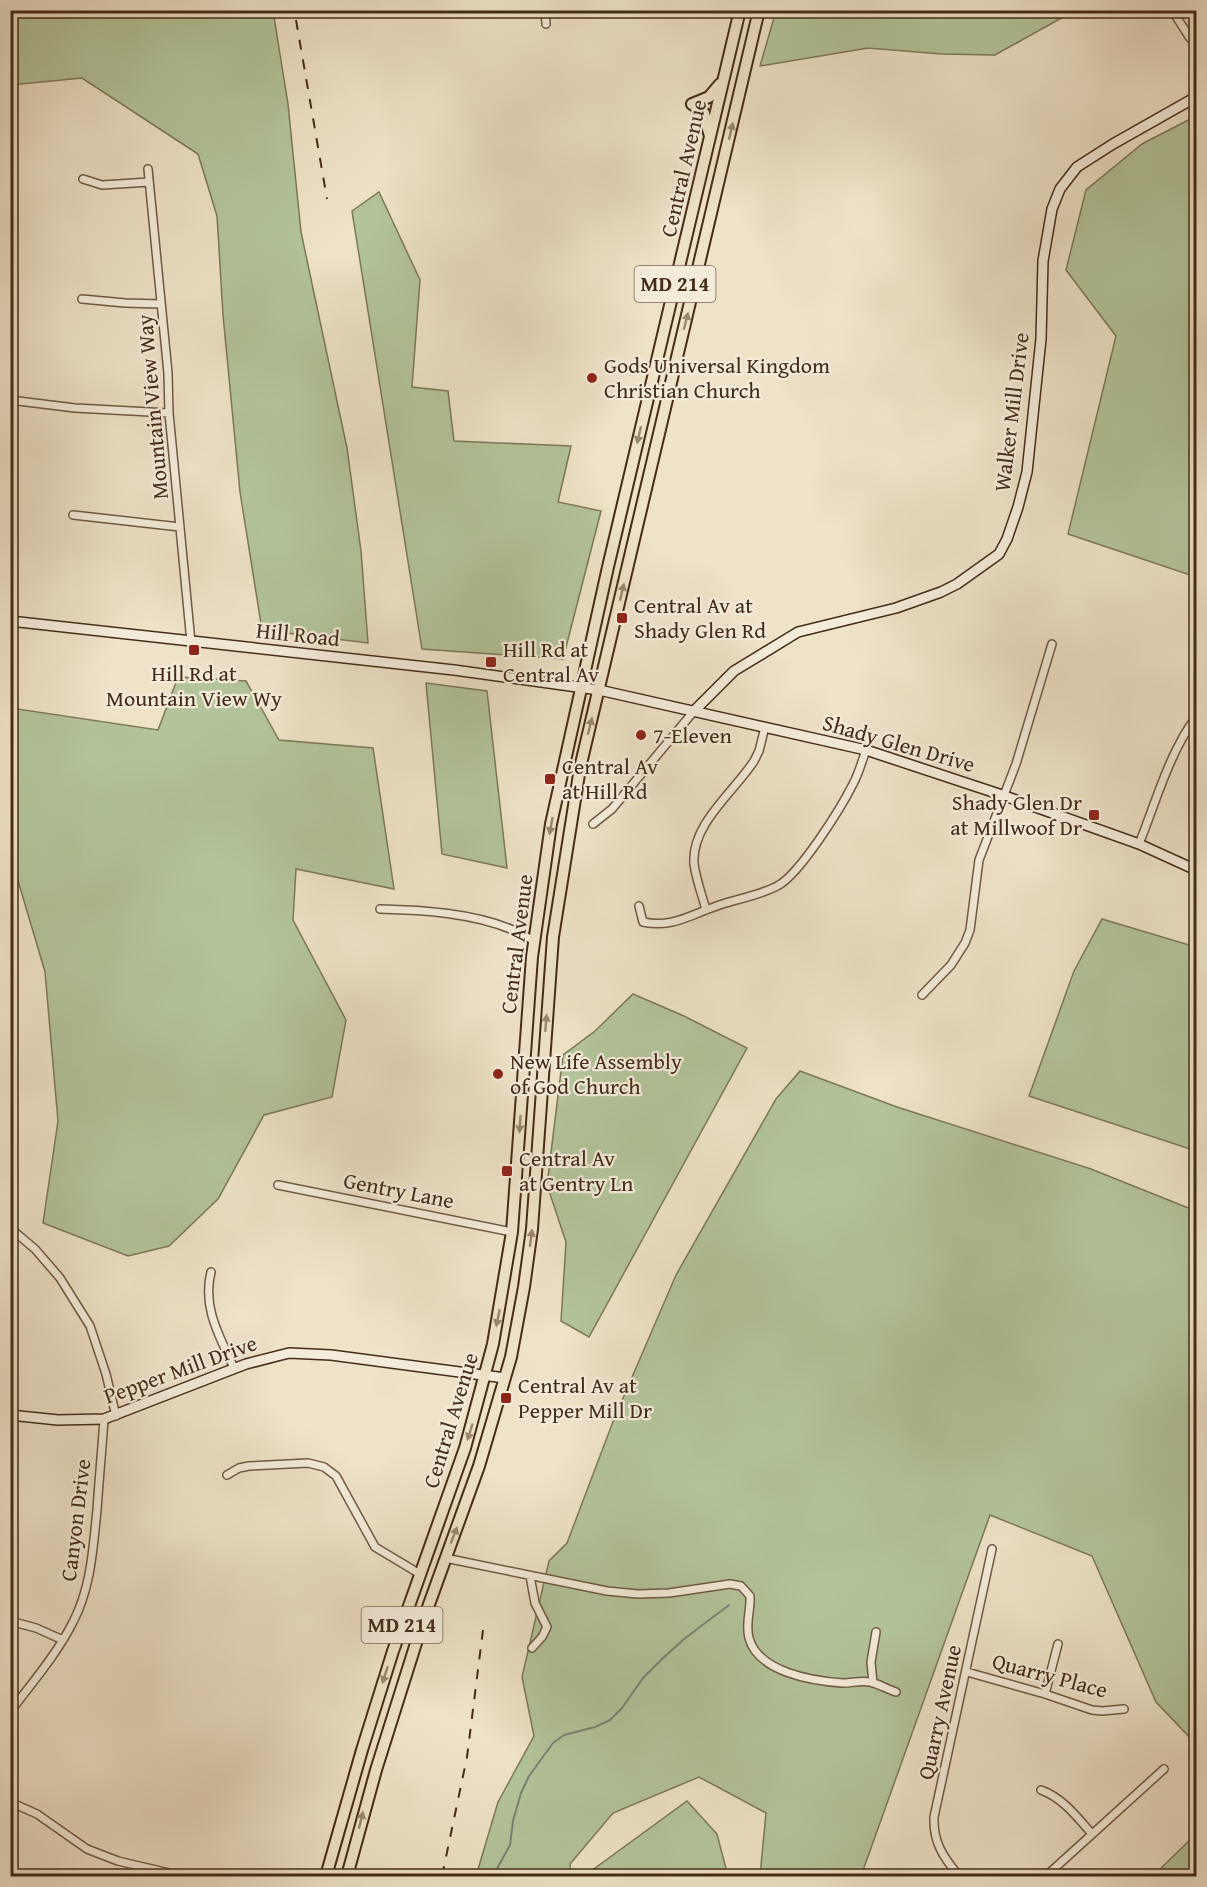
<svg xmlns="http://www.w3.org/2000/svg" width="1207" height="1887" viewBox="0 0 1207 1887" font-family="'Gentium Book Plus',serif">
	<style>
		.green { fill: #b3c49a; stroke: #7c7858; stroke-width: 1.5 }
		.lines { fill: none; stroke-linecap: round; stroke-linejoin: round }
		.stream { stroke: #778476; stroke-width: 2 }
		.street-casing { stroke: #6f5a43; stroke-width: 10 }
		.secondary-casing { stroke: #452c17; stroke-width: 12 }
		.primary-casing { stroke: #452c17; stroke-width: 14 }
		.street { stroke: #f4ecdb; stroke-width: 7 }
		.secondary { stroke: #f4ecdb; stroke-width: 9 }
		.primary { stroke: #eee2c7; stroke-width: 10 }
		.rail { stroke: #452c17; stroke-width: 2; stroke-dasharray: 10 10; stroke-linecap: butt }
		.oneway { fill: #9a876f }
		.poi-dot { fill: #8f2418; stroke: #f4ecdb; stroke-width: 2 }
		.labels { text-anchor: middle; stroke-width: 4.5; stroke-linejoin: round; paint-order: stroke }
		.shield { fill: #f4ecdb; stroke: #7a6652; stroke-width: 1.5 }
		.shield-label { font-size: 21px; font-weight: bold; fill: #452c17 }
		.street-label { font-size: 22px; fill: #452c17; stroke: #f4ecdb }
		.poi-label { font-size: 22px; fill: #452c17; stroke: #f4ecdb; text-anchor: start }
	</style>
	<rect width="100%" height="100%" fill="#eee2c7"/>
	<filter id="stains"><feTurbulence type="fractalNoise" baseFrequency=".00333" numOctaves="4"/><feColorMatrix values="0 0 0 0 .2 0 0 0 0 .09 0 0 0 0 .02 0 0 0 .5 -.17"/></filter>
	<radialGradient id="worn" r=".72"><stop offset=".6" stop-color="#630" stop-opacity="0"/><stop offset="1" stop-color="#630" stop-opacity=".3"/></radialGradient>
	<!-- green -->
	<path class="green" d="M11,10l262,1 15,93 13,128 46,216 14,103 7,92 -106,-13 -22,-138 -17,-177 -6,-99 -19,-62 -116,-76 -71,7z
		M776,11v-1l298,1 -79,44 -53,-1 -74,-6 -108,18z
		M1196,116v461l-128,-43 48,-198 -50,-66 20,-80 56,-46z
		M379,192l41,88 -8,107 36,4 6,50 117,5 -13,56 43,9 -38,148 -141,-10 -70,-438z
		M178,677l68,4 33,59 94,8 21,141 -98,-20 -3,51 53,100 -14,77 -68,18 -46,84 -49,47 -41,10 -85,-33 15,-102 -13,-149 -31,-105 -3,-2v-157l147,22z
		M426,683l61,8 20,177 -65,-14z
		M1102,919l94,28v204l-167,-55 45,-125z
		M633,994l51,22 63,32 -158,289 -28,-16 5,-79 -19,-57 16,-130 32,-24z
		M800,1071l97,36 194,62 105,42v533l-40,-42 -64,-146 -102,-41 -129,361h-101l6,-63 -67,-36 -86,36 -43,51 1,12h-95l22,-74 36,-66 -12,-59 27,-116 18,-18 47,-124 62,-144 100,-176z
		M687,1801l30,33 11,42h-142l1,-2z
		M1196,1834v42h-43z"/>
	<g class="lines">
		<!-- stream -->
		<path class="stream" d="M493,1876l17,-31 3,-24 8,-28 8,-17 24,-33 11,-8 31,-8 15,-7 12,-12 21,-30 19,-19 22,-20 45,-34"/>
		<defs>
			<path id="street" d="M545,10l1,14
				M1172,10l18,28h6
				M148,169l20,204 1,40 22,229
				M83,179l19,6 47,-3
				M82,299l43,4 36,1
				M10,400l65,8 94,5
				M73,515l107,12
				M593,824l19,-15 82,-98
				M1139,844c17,-42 30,-91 57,-127
				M639,906l4,16c28,6 45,-6 71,-15 21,-8 46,-11 65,-22 22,-13 62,-77 74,-101 6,-11 9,-23 13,-34
				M380,909c43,1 93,4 133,21 7,3 13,7 20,10
				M706,910c-4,-15 -10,-31 -12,-46 -3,-40 40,-72 60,-103l5,-10 6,-24
				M922,995l29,-30 14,-22 5,-13 9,-70 37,-96 36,-120
				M278,1185l234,47
				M16,1233l19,16 25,29 30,48 16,48 10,42
				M211,1272c-9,36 9,65 23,96
				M227,1475l12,-7 10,-2 59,-3 16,4 12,9 39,71 45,27
				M445,1558l162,33 31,3 31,-1 61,-9 11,2 9,10c1,14 -5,28 -1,42 9,34 63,43 94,45 9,0 18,-3 27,-1 9,2 17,7 26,10
				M530,1576l5,27 12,24 -5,10 -10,11
				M10,1621l26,7 27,12
				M967,1672l78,22 47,16 10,1 22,-2
				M873,1683l-2,-21 5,-30
				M1045,1694l13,-50
				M10,1712c22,-29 47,-58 63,-90 18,-34 20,-74 24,-112 2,-30 5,-61 7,-91
				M1041,1790c22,8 36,27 51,44
				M10,1802l27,12 50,35 31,12 64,15
				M144,1876l2,-8
				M959,1876c-16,-19 -26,-34 -25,-59l58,-268
				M1046,1876l118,-107"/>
			<path id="secondary" d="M10,621l444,49 145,20 267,60 136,45 137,49 57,26
				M694,711l40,-40 64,-39 98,-24 45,-16 16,-8 42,-30 8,-15 11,-32 9,-35 14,-133 2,-78 9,-52 8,-20 17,-22 36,-23 83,-47
				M10,1415l48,5 46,-1 142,-55 43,-11 42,2 174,23"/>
			<path id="primary" d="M692,104l17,-7 11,-13
				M692,104l12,9 5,20
				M326,1876l36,-126 31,-99 72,-203 28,-104 19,-112 20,-275 19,-133 57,-257 132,-557
				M347,1876l29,-106 47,-149 56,-155 32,-109 13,-70 8,-58 21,-292 27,-169 179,-758"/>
		</defs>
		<!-- street casing -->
		<use href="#street" class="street-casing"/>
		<!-- secondary casing -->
		<use href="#secondary" class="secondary-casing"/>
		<!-- primary casing -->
		<use href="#primary" class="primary-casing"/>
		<!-- street -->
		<use href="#street" class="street"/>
		<!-- secondary -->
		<use href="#secondary" class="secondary"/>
		<!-- primary -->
		<use href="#primary" class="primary"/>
		<!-- rail -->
		<path class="rail" d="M296,20l31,179
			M442,1876l25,-119 16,-127"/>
	</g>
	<!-- one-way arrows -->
	<defs><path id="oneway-solid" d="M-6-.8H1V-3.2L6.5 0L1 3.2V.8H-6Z" transform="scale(1.5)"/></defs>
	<g class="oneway">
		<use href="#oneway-solid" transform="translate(731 131) rotate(-77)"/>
		<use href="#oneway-solid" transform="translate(686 321) rotate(-76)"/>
		<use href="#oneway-solid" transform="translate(639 435) rotate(103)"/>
		<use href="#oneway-solid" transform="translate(622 592) rotate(-77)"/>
		<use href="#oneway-solid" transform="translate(590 726) rotate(-76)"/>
		<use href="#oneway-solid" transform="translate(551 826) rotate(100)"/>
		<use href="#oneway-solid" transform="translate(546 1023) rotate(-85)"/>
		<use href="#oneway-solid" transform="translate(520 1124) rotate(94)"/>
		<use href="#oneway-solid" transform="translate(531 1238) rotate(-83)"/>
		<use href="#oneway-solid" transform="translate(498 1318) rotate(101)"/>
		<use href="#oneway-solid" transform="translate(470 1432) rotate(107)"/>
		<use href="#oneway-solid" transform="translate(454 1535) rotate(-69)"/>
		<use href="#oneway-solid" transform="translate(385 1675) rotate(108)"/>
		<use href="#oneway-solid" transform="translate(361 1820) rotate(-76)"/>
	</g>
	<!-- markers -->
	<g class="poi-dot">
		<circle cx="592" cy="378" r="6"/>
		<rect x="616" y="612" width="12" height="12" rx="3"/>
		<rect x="188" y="644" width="12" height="12" rx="3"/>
		<rect x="485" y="656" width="12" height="12" rx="3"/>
		<circle cx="641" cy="735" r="6"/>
		<rect x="544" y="773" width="12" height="12" rx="3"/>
		<rect x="1088" y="809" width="12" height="12" rx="3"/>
		<circle cx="498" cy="1074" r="6"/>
		<rect x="501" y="1165" width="12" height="12" rx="3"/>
		<rect x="500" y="1392" width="12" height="12" rx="3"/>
	</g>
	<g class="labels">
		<!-- shield labels -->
		<g class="shield">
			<rect x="634.5" y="266" width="81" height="36" rx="4.5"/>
			<rect x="361.5" y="1607" width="81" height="36" rx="4.5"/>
		</g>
		<g class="shield-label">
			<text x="675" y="291">MD 214</text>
			<text x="402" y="1632">MD 214</text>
		</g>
		<!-- street labels -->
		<g class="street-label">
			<text transform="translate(683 168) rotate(-77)" y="8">Central Avenue</text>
			<text transform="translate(152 407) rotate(-95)" y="8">Mountain View Way</text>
			<text transform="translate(1011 412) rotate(-83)" y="8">Walker Mill Drive</text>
			<text transform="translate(298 634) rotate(6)" y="8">Hill Road</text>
			<text transform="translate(899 743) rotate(16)" y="8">Shady Glen Drive</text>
			<text transform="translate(516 944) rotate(-83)" y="8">Central Avenue</text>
			<text transform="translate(399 1190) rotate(11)" y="8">Gentry Lane</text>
			<text transform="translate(180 1369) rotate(-20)" y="8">Pepper Mill Drive</text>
			<text transform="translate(450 1420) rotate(-73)" y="8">Central Avenue</text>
			<text transform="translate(75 1520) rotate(-83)" y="8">Canyon Drive</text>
			<text transform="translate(1050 1675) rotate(15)" y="8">Quarry Place</text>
			<text transform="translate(939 1712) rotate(-78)" y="8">Quarry Avenue</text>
		</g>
		<!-- poi labels -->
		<g class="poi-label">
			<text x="604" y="373">Gods Universal Kingdom<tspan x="604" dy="25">Christian Church</tspan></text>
			<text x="634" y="613">Central Av at<tspan x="634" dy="25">Shady Glen Rd</tspan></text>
			<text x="503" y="657">Hill Rd at<tspan x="503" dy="25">Central Av</tspan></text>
			<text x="194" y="681" text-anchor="middle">Hill Rd at<tspan x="194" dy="25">Mountain View Wy</tspan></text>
			<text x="653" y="743">7-Eleven</text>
			<text x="562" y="774">Central Av<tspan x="562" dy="25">at Hill Rd</tspan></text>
			<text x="1082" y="810" text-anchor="end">Shady Glen Dr<tspan x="1082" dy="25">at Millwoof Dr</tspan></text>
			<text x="510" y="1069">New Life Assembly<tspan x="510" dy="25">of God Church</tspan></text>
			<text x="519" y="1166">Central Av<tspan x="519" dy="25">at Gentry Ln</tspan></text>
			<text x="518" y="1393">Central Av at<tspan x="518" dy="25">Pepper Mill Dr</tspan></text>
		</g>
	</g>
	<!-- margin -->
	<rect width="1207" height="1887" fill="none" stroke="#eee2c7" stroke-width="36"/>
	<rect x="12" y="12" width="1183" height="1863" fill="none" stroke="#452c17" stroke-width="3"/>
	<rect x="18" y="18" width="1171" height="1851" fill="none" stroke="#452c17" stroke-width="1.5"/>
	<rect width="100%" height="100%" filter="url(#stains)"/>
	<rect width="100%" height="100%" fill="url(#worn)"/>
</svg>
